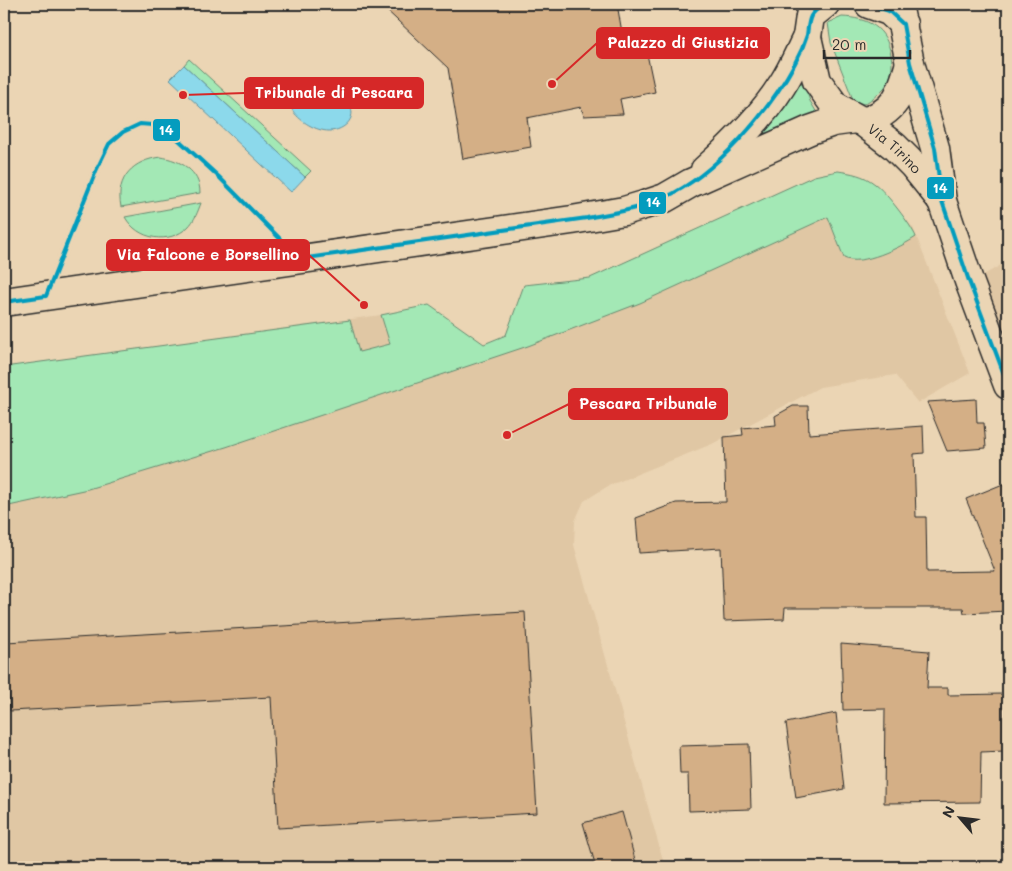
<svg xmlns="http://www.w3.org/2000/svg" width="1012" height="871" viewBox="0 0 1012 871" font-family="Mali,sans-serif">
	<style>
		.built { fill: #e0c7a4 }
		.green { fill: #a3e8b5; stroke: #678a70 }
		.water { fill: #8cd9eb; stroke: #65939e }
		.building { fill: #d4af86; stroke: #2b2b2b }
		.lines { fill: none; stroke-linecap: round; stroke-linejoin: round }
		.tertiary-casing { stroke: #2b2b2b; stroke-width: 31 }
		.tertiary { stroke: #ebd5b4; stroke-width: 28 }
		.bus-1-casing { stroke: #ebd5b4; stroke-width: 8 }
		.bus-1 { stroke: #049cbe; stroke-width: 4 }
		.labels { text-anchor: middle; stroke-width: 4; stroke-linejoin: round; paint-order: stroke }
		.street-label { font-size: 14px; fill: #2b2b2b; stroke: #ebd5b4 }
		.leader { fill: none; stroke: #d62828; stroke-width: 2 }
		.callout-dot { fill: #d62828; stroke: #ebd5b4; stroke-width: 2 }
		.callout { fill: #d62828; stroke: #d62828; stroke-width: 2 }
		.callout-label { font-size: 15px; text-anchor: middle; font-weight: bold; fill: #fff }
		.line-badge { stroke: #ebd5b4; stroke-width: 2 }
		.badge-label { font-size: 14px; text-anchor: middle; font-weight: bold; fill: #fff }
	</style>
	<rect width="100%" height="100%" fill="#ebd5b4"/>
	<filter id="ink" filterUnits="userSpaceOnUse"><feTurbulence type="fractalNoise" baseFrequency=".02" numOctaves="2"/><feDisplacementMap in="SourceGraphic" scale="10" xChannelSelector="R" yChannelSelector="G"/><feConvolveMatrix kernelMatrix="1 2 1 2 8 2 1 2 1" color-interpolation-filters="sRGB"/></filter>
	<g filter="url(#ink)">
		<!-- built -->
		<path class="built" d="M838,171l15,2 23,11 37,44 57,145 -52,30 -23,-28 -75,12 -108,57 -104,42 -24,15 -9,20 -1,24 91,322h-661v-500l377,-52 9,29 76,-13 18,13 22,-9 18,-50 66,-7 224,-102z
			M1008,261v102l-33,-83z"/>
		<!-- green -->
		<path class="green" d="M842,17c26,1 44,10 49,38 2,11 1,23 -6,32 -6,7 -14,13 -21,17l-7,-2 -5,-5 -21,-54 -3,-20z
			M189,59l122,112 -6,6 -121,-112z
			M801,75l9,26 10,17 -31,6 -33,13z
			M161,157c19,3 39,14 39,36l-79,14c-6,-30 13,-47 40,-50z
			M838,171c13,2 26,4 37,13 10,7 37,42 41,53 -15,10 -55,30 -72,21l-16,-41 -188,86 -112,43 -302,101 -138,42 -84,18v-140l346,-47 9,32 31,-8 -9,-29 48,-10 55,39 22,-9 18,-50 66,-7 224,-102z
			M201,203c-3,8 -6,17 -13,24 -19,18 -50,13 -63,-10z"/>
		<!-- water -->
		<path class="water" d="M184,65l121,112 -14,15 -121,-113z
			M308,86c13,2 30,5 39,15 13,15 -2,30 -18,30 -26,0 -63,-38 -21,-45z"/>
		<!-- building -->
		<path class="building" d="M380,4h237l6,34 20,-3 12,57 -35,7 3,15 -39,2 -3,-9 -54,11 4,29 -68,12 -15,-91z
			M976,399l1,24h7l2,25 -39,3 -20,-49z
			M793,406h15l1,28 114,-8 1,27 -10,1 2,63h10l1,55 68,-1 -29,-72 42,-17v129l-44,2 -1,-5h-178l-1,11 -60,2 -3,-73 -82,5 -3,-35 40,-15 50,-1 -2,-65 19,-2 -1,-7 34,-3 -1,-9z
			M525,612l12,201 -259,15 -7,-131 -261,14 -4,-69z
			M841,644l88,7 -2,37h21v7l55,-1 1,57 -23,1 -1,50 -96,1 1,-94 -42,1z
			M836,713l8,76 -48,9 -10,-75z
			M749,744l2,65 -62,2 -1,-37h-8l-1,-28z
			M622,812l15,55h-41l-13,-44z"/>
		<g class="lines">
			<defs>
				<g id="tertiary">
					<path id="s1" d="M825,4l-15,12 -3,21 10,44 18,25 28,16 31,24 19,19 29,36"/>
					<path d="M869,4l20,7 14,13"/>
					<path d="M898,4l12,59 25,85 7,53 27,80 39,104"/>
					<path d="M863,122c33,-10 38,-28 47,-59"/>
					<path d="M705,170c28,-25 57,-53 77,-85 10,-15 17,-32 25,-48"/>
					<path d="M4,302l568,-82 52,-9 20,-6 21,-7 26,-15 119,-53 23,-8 23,-3"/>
				</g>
			</defs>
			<!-- tertiary casing -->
			<use href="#tertiary" class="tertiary-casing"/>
			<!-- tertiary -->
			<use href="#tertiary" class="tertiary"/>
			<defs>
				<path id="bus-1" d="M869,4l20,7 14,13 7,39 25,85 7,53 27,80 39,104
					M4,302l42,-6 50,-125 13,-27 14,-12 17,-8 12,1 17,6 50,46 81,82 287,-41c26,-5 53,-9 77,-20 52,-24 104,-85 131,-135 5,-9 9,-18 12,-28 1,-6 1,-13 4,-19 3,-5 9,-9 14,-12"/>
			</defs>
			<!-- bus-1 casing -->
			<use href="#bus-1" class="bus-1-casing"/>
			<!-- bus-1 -->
			<use href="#bus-1" class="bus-1"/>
		</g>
	</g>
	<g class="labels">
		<!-- street labels -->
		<g class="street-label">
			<text dy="5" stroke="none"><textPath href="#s1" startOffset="190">Via Tirino</textPath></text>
		</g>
	</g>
	<!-- callouts -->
	<path class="leader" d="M552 84L597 43M183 95L245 93M364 305L309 255M507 435L569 404"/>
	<g class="callout-dot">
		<circle cx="552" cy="84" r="5"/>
		<circle cx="183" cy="95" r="5"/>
		<circle cx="364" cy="305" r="5"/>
		<circle cx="507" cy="435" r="5"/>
	</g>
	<g class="callout">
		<rect x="597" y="28" width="172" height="30" rx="5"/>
		<rect x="245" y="78" width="178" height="30" rx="5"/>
		<rect x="107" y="240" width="202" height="30" rx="5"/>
		<rect x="569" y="389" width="158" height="30" rx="5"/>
	</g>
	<g class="callout-label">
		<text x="683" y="48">Palazzo di Giustizia</text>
		<text x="334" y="98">Tribunale di Pescara</text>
		<text x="208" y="260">Via Falcone e Borsellino</text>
		<text x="648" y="409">Pescara Tribunale</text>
	</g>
	<g class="line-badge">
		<rect x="152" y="118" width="29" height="24" rx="5" fill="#049cbe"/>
		<rect x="926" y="176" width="29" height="24" rx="5" fill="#049cbe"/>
		<rect x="638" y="191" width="29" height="24" rx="5" fill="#049cbe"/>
	</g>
	<g class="badge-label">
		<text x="166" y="135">14</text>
		<text x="940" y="193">14</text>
		<text x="653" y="207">14</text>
	</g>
	<!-- margin -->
	<rect width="1012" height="871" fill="none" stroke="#ebd5b4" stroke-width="20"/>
	<rect x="10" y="10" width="992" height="851" fill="none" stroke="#2b2b2b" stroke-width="2" filter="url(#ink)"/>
	<!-- north arrow -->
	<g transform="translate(960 818) rotate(298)" stroke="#ebd5b4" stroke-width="4" paint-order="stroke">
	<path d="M0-4L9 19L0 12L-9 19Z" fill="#2b2b2b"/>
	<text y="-8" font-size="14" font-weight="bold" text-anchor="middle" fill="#2b2b2b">N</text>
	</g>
	<!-- scale -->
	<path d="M824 50v8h86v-8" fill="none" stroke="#2b2b2b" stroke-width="2.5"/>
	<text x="832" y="50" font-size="15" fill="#2b2b2b" stroke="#ebd5b4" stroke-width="4" paint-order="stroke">20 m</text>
</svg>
